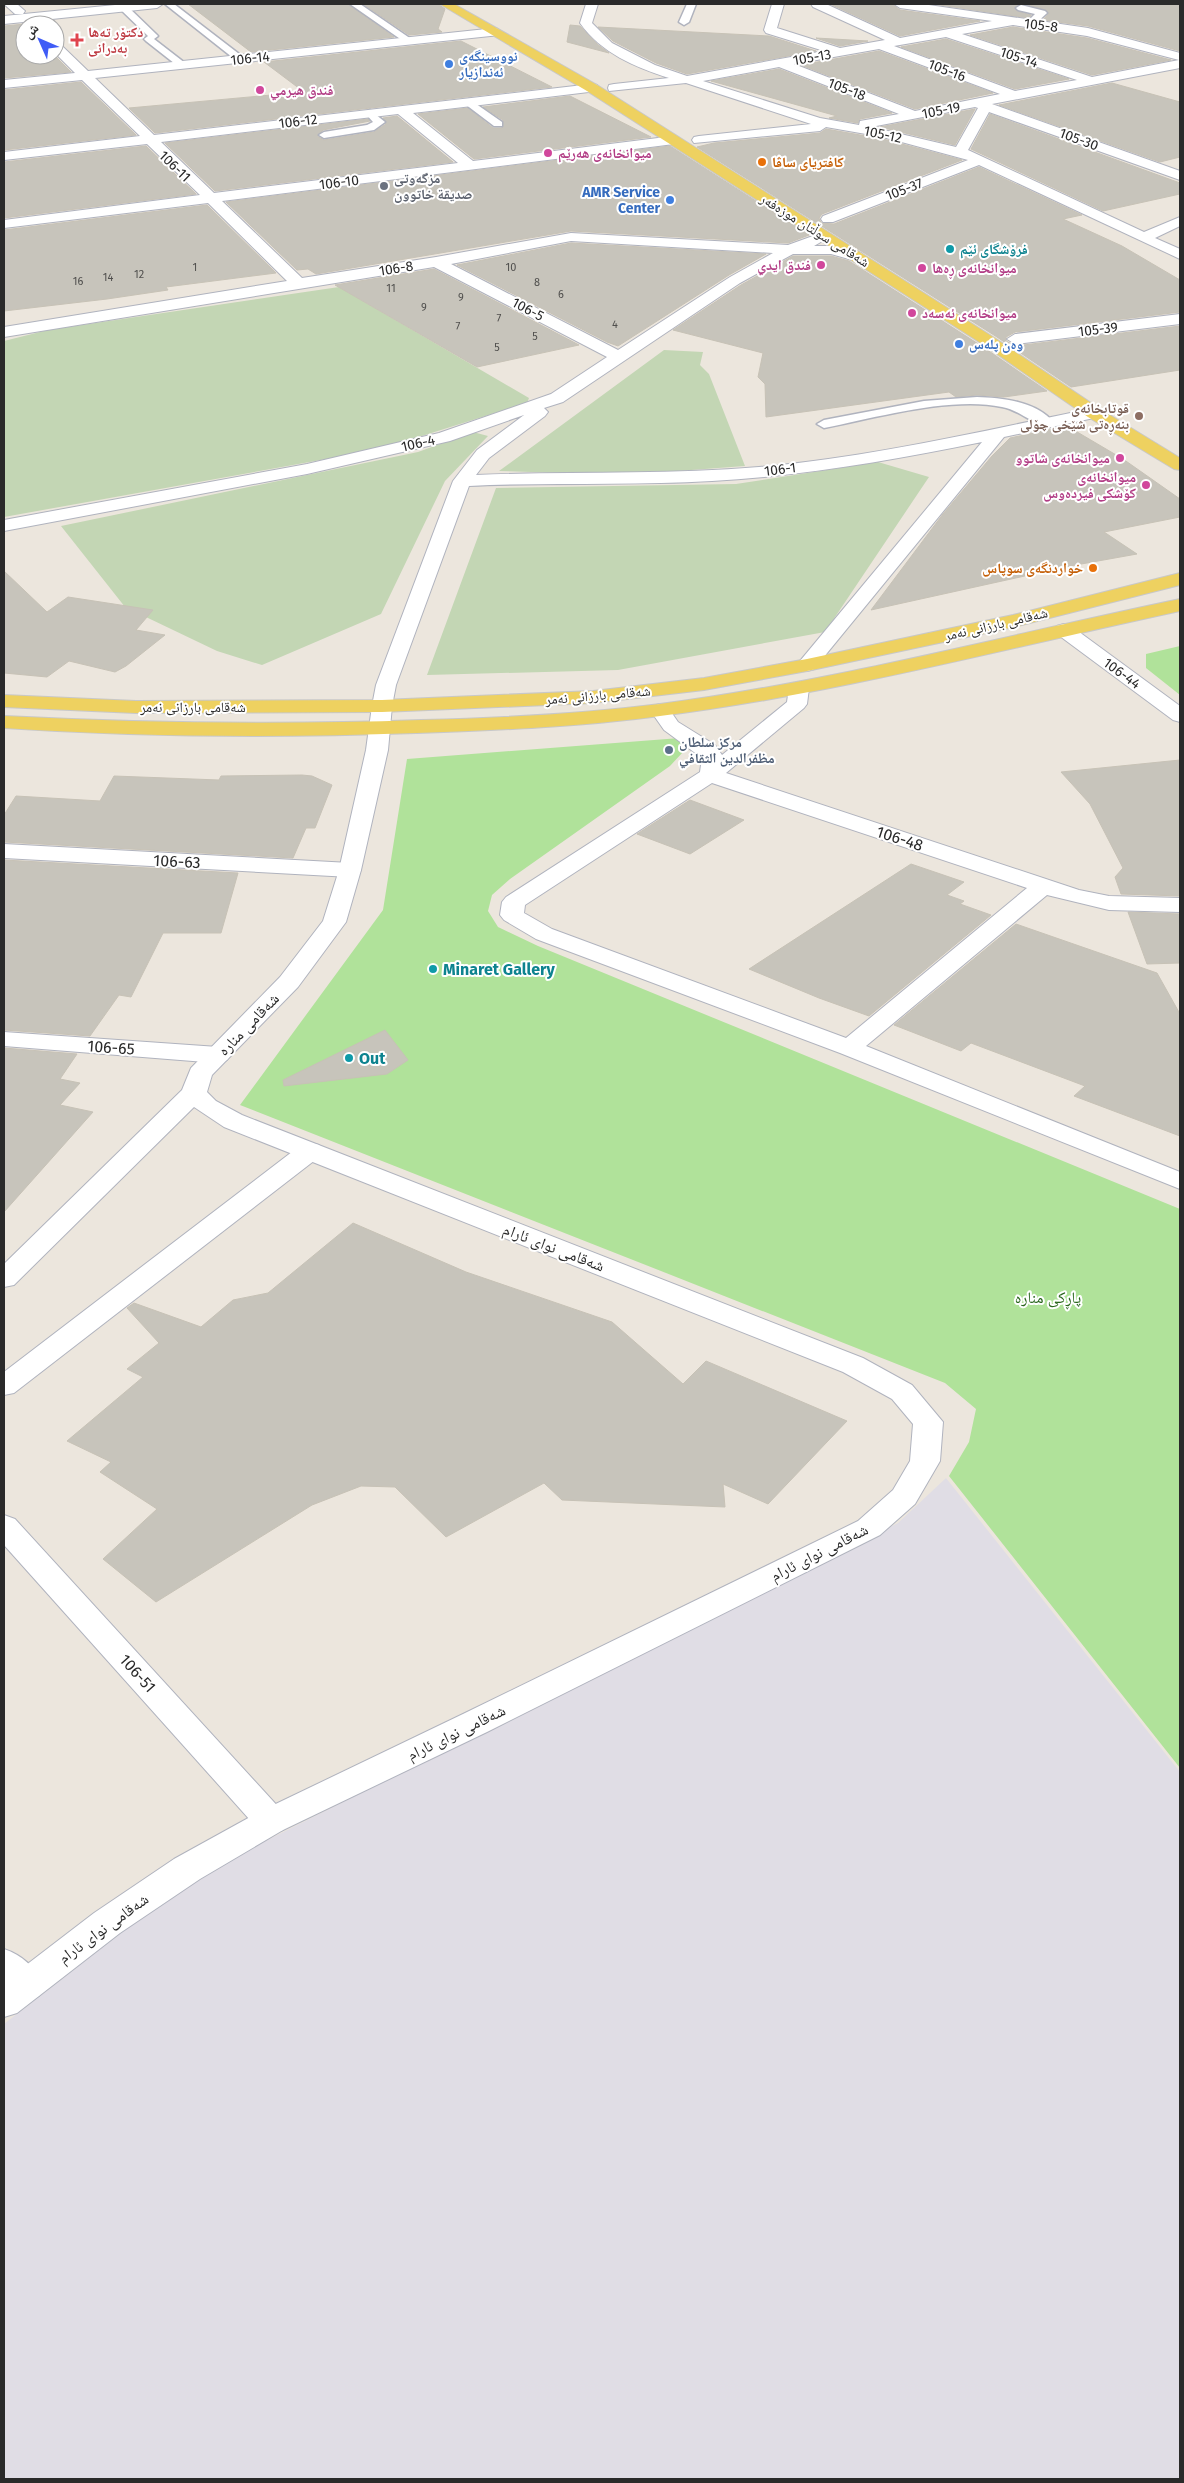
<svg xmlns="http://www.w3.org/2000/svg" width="1184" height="2483" viewBox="0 0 1184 2483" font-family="'Fira Sans','Noto Naskh Arabic',sans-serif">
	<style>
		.industrial { fill: #e0dde5 }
		.green { fill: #b0e29a }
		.cemetery { fill: #c3d6b4 }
		.building { fill: #c7c4bb; stroke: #c7c2b6 }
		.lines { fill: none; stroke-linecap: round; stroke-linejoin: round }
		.service-casing { stroke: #b0b3be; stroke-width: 3 }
		.minor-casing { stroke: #b0b3be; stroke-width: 2 }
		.tertiary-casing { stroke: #b0b3be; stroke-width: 2 }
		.secondary-casing { stroke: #b0b3be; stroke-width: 2 }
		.primary-casing { stroke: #c8c8c8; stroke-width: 2 }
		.service { fill: #fff; fill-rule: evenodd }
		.minor { fill: #fff; fill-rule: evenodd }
		.tertiary { fill: #fff; fill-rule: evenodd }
		.secondary { fill: #fff; fill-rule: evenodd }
		.primary { fill: #eed160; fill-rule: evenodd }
		.health-dot { fill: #e0444e; stroke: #fff; stroke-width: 2 }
		.shop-dot { fill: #3f7fe0; stroke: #fff; stroke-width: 2 }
		.hotel-dot { fill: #d1479c; stroke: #fff; stroke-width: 2 }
		.food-dot { fill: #e8710a; stroke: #fff; stroke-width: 2 }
		.worship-dot { fill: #6b7280; stroke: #fff; stroke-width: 2 }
		.culture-dot { fill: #0f9aa8; stroke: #fff; stroke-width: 2 }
		.education-dot { fill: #8d6e63; stroke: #fff; stroke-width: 2 }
		.service-dot { fill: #5c6f8a; stroke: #fff; stroke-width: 2 }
		.labels { text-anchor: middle; stroke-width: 4; stroke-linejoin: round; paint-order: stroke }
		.far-number-label { font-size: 11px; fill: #51504e }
		.far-street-label { font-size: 14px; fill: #2a2a2a; stroke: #fff }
		.far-health-label { font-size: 14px; font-weight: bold; fill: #be3a42; stroke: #fff; text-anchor: start }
		.far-shop-label { font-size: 14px; font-weight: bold; fill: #366cbe; stroke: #fff; text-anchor: start }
		.far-hotel-label { font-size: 14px; font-weight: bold; fill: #b23c85; stroke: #fff; text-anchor: start }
		.far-food-label { font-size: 14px; font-weight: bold; fill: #c56008; stroke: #fff; text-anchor: start }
		.far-worship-label { font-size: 14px; font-weight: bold; fill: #5b616d; stroke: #fff; text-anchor: start }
		.far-culture-label { font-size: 14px; font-weight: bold; fill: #0d838f; stroke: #fff; text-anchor: start }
		.far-education-label { font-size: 14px; font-weight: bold; fill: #785e54; stroke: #fff; text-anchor: end }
		.far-service-label { font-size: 14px; font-weight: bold; fill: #4e5e75; stroke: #fff; text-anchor: start }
		.street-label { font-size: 16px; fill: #2a2a2a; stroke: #fff }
		.culture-label { font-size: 16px; font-weight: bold; fill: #0d838f; stroke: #fff; text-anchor: start }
		.park-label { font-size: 16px; fill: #29661c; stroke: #fff }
	</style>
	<rect width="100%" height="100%" fill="#ece6dd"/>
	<!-- industrial -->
	<path class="industrial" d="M946,1478l234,294v707h-1176v-455l186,-145 708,-356z"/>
	<!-- green -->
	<path class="green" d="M1180,646v49l-34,-27v-14z
		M680,738l3,14 -13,14 -160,113 -18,16 -4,16 10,16 40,19 642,263v559l-231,-292 20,-34 7,-33 -31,-26 -705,-278 143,-195 24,-151z"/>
	<!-- cemetery -->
	<path class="cemetery" d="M339,287l190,111 -2,5 -121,38 -52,13 -350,63v-176l44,-11z
		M664,350l39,2 -3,13 9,9 36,92 -121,9 -125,-4z
		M473,432l15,4 -43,45 -64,133 -119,51 -45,-14 -92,-44 -64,-81 357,-74z
		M878,462l51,15 -104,155 -207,38 -191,5 69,-187 240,-4z"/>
	<!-- building -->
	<path class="building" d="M188,4h160l46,33 -143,15z
		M363,4h75l7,5 -7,20 4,3 -33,3z
		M830,4h62l8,6 80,11 -80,15z
		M933,4h86l-5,4 3,3 14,4 -2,3z
		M1024,4h156v47l-92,-25 -45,-6 6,-7 -3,-3z
		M25,24v31h29l17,17 -67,6v-52z
		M570,25l10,1 17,18 12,9 -42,-11z
		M598,27l171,9 47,15 -129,23 -31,-11 -43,-22z
		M1013,27l74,11 84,22 -79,15 -122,-40z
		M816,38l52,3 -28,5z
		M946,39l123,40 -54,10 -114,-42z
		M461,41l91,46 -397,46 -26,-25 175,-16 -40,-30z
		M879,51l114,42 -78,16 -114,-44z
		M779,69l113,44 -32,6 -2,4 -29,-5 8,-2 -126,-35z
		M81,82l55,53 -132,15v-60z
		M1112,83l68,19v55l-20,5 -161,-57z
		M570,96l81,41 -177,22 -56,-45 50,-6 25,20h9l1,-8 -20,-13z
		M975,109l-20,36 -75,-18z
		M990,114l190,69v11l-77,17 -132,-62z
		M397,116l56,46 -238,29 -50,-48 203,-24 2,2 -47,9 -6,6 7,4 50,-8 12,-8 -3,-6z
		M826,129l57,10 79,21 -140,54 -3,4 2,5 13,1 145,-57 103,48 -19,4 59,27 58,34v32l-165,20 -9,5v4l9,5 165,-20v44l-109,17 -74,-50 -300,-190 17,-4 106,-10z
		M146,146l50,48 -192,24v-56z
		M670,146l139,89 -21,8 -217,-12 -255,43 -8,-5 -11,1 -71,-68z
		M207,205l69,68 -110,14 2,3 -61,9 -103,12v-81z
		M571,243l195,11 -37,21 -111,71 -11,-4 -150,-77z
		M793,256h38l18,5 134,86 64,44 -43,6 -27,-2 -21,2 -7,-5 -183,25 -1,-33 -7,-7 5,-24 -90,-23 68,-45z
		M434,269l145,76 -102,22 -142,-82z
		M1067,426l56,33 57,40v18l-76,15 33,22 -67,12 -199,44 72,-96 49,-58 18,-18z
		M4,571l43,41 21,-15 85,13 -17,20 29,5 -39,31 -11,6 -46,-11 -22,16 -43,-4z
		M1180,760v136l-59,-2 -6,-17 8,-9 -33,-64 -29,-32z
		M302,775l10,1 20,9 -17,43h-9l-13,30 -289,-16v-27l12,-19 84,5 14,-25 105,4 2,-4z
		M690,800l54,20 -54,34 -53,-20z
		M4,860l234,13 -17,60h-58l-32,64 -12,-2 -29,41 -86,-6z
		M911,864l53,18 -17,13 17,6 -4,3 31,11 -122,101 -50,-18 -70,-29z
		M1128,912l52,2v49l-33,1z
		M1016,924l141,49 23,41v122l-106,-40 11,-10 -114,-43 -10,8 -67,-26z
		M385,1030l23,30 -21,14 -103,12 -1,-6z
		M4,1048l73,6 -17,25 20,4 -20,22 33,7 -89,100z
		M353,1223l113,49 146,50 71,62 23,-23 141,60 -79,83 -45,-20 2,23 -163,-7 -18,-17 -98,54 -51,-50 -34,-1 -49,19 -156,97 -53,-43 54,-50 -57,-37 11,-10 -44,-21 76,-64 -16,-8 32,-26 -32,-35 7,-5 67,24 32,-27 35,-7z"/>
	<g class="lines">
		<defs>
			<path id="service" d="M165,4h9l69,53v4h-6z
				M350,4h10l54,37 -8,2z
				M687,4h9l-7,18 -5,3 -5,-3z
				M120,5h6l30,29 2,2 -4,3 31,24v4h-6l-33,-26 -2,-2 4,-3 -28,-27z
				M1021,5l24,6 2,2 -14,13h-6v-4l8,-8 -17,-4 -2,-2z
				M469,99l33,23v4h-8l-29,-22 -1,-2z
				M370,110l15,12 -11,8 -50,8 -5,-3 5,-3 43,-7 6,-3 -8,-9z
				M977,397c25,1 60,4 77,26l-7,4c-16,-4 -28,-17 -45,-20 -51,-11 -127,11 -178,21l-7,-4 7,-4 100,-19z"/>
			<path id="minor" d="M4,4h13l8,7 -2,3h-8z
				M586,4h12l-6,19 20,20 43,22 32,11 137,-25 -58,-18 -2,-3 8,-26h12l-7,24 63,20 45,-8 -72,-33 -2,-3h15l74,34 92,-17 -92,-13 -6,-4h28l166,24 92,25v15l-188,36 188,67v9l-191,-68 -21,38 176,82 36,-15v9l-25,12 25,11v10l-201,-94 -146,57h-10l-2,-3 2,-3 145,-56 -85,-23 -57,-10 -6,4 -126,12 -2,-3 2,-3 5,-1 112,-12 -125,-41 -77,8 -1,-3 1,-3 5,-1 55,-6c-34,-11 -68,-25 -89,-55zM1013,25l74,11 92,24 -87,17 -130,-43zM946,37l131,43 -62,11 -121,-45zM879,49l121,45 -85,17 -121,-47zM779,67l120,47 -39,7 -1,4 -39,-7 -117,-37zM975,107l3,1 -22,39 -85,-20z
				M496,28l6,4 -2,3 -405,43 59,57 438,-51 5,1 1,3 -1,3 -184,22 60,48 201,-25 7,4 -7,4 -452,57 80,77 134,-21 135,-24 217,12 36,-13 7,4 -17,10h17l30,7 3,3 -8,5 -25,-7h-38l-53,29 -177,119 -19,6 4,4 -3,4 -56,42 -13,17c94,-4 189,0 283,-8 113,-10 224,-36 335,-59l6,1 3,4 -3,4 -6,1 -90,19 -190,232 -7,2 -7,-2 -3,-4 3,-4 182,-219c-89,18 -179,34 -270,39 -81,5 -162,1 -243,5l-73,199 -4,21 -3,4 -7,2 -7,-2 -3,-4 4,-21 77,-204 24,-31 47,-35 -74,26 -143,33 -303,57v-11l303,-56 132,-31 112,-39 56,-37 -173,-90 -430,70v-10l283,-46 -79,-78 -204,25v-8l196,-25 -53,-51 -143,16v-8l136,-16 -58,-56 -78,8v-8l71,-7 -20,-20v-11l4,1 29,28zM398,114l60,49 -244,30 -53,-51zM571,241l202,12 -43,24 -112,73 -167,-86z
				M1180,314v10l-165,20 -8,-5 8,-5z
				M1064,624l7,2 109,80v16l-7,-2 -116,-86 -3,-4 3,-4z
				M799,682l7,2 3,4 -2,16 -3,4 -78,65 353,117 30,6 71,2v14l-71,-2 -62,-15 -181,151 314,126v17l-340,-136 -304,-114 -32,-19 -4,-5 2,-13 4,-5 194,-125 2,-14 -38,-28 -14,-20 3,-4 7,-2 7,2 11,16 37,23 7,10 65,-53 2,-14 3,-4zM712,783l315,105 -181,150 -294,-109 -28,-16 1,-8z
				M4,844l346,19 8,2 3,5 -3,5 -8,2 -346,-19z
				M4,1032l214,15 9,3 4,5 -4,5 -9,3 -214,-17z
				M310,1143l9,2 4,6 -4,6 -305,236 -10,2v-23l297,-227z
				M4,1515l11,4 268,293 5,9 -5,9 -12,4 -12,-4 -255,-285z
				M4,1949c18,6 32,19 40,36l-5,11c-17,5 -22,3 -35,-9z"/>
			<path id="tertiary" d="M382,700l7,2 3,4 -4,44 -27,120 -15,52 -48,65 -86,88 -5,17 9,9 26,14 621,243 49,27 31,37 -3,39 -25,43 -35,31 -393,197 -204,98 -83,49 -80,54 -103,80 -13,4v-35l90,-69 80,-54 85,-47 204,-98 395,-193 35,-31 17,-29 3,-37 -21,-25 -49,-27 -619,-245 -30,-20 -180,178 -10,2v-23l178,-174 9,-22 89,-91 43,-56 16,-51 27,-120 6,-44 3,-4z"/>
			<path id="secondary" d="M125,4h38l-6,4 -153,16v-8z"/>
			<path id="primary" d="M440,4h14l143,81 399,254 104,70 80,49v12l-6,-1 -86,-52 -104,-72 -397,-254z
				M1180,573v12l-166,42 -207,44 -103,19 -111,13 -211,9 -246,1 -132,-6v-12l132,6 246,-1 211,-9 111,-13 103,-19 206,-44z
				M1180,599v12c-173,37 -345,83 -520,105 -81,11 -163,14 -244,17 -138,5 -275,4 -412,-5v-12c139,7 278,9 417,4 80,-2 160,-6 239,-16 175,-23 347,-69 520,-105z"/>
		</defs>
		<!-- service casing -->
		<use href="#service" class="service-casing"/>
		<!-- minor casing -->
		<use href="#minor" class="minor-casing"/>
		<!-- tertiary casing -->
		<use href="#tertiary" class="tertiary-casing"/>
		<!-- secondary casing -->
		<use href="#secondary" class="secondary-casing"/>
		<!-- primary casing -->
		<use href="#primary" class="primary-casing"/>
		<!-- service -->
		<use href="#service" class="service"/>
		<!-- minor -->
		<use href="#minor" class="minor"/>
		<!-- tertiary -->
		<use href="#tertiary" class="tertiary"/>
		<!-- secondary -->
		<use href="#secondary" class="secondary"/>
		<!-- primary -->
		<use href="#primary" class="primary"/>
	</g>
	<!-- markers -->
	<path class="health-dot" d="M74.5 32.5h5v5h5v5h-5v5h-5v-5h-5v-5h5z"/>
	<g class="shop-dot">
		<circle cx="449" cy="64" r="5"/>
		<circle cx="670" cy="200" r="5"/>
		<circle cx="959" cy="344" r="5"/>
	</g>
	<g class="hotel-dot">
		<circle cx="260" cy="90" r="5"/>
		<circle cx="548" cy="153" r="5"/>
		<circle cx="821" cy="265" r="5"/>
		<circle cx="922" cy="268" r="5"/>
		<circle cx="912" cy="313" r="5"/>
		<circle cx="1120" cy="458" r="5"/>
		<circle cx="1146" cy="485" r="5"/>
	</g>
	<g class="food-dot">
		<circle cx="762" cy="162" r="5"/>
		<circle cx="1093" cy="568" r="5"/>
	</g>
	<circle class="worship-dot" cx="384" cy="186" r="5"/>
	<g class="culture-dot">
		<circle cx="950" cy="249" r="5"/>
		<circle cx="433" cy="969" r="5"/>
		<circle cx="349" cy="1058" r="5"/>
	</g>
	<circle class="education-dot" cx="1139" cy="416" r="5"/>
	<circle class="service-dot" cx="669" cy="750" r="5"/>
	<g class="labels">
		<!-- far-number labels -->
		<g class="far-number-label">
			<text x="195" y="271">1</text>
			<text x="511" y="271">10</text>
			<text x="139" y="278">12</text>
			<text x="108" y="281">14</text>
			<text x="78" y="285">16</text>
			<text x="537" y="286">8</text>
			<text x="391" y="292">11</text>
			<text x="561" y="298">6</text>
			<text x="461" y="301">9</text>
			<text x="424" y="311">9</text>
			<text x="499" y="322">7</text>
			<text x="615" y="328">4</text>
			<text x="458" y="330">7</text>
			<text x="535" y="340">5</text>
			<text x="497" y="351">5</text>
		</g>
		<!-- far-street labels -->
		<g class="far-street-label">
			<text transform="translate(1041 25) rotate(7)" y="5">105-8</text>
			<text transform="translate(812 57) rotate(-10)" y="5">105-13</text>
			<text transform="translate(1019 57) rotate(18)" y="5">105-14</text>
			<text transform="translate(250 58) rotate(-6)" y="5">106-14</text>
			<text transform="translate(947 70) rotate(21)" y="5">105-16</text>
			<text transform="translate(847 89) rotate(21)" y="5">105-18</text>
			<text transform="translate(941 110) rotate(-11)" y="5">105-19</text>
			<text transform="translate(298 121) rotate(-7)" y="5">106-12</text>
			<text transform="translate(883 134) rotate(12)" y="5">105-12</text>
			<text transform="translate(1079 139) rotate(20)" y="5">105-30</text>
			<text transform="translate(175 166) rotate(44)" y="5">106-11</text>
			<text transform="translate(339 182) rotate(-7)" y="5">106-10</text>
			<text transform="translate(904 189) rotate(-21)" y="5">105-37</text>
			<text transform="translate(815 230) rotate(32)" y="5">شەقامی سوڵتان موزەفەر</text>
			<text transform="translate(396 268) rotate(-9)" y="5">106-8</text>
			<text transform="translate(528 309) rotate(28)" y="5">106-5</text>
			<text transform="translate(1098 329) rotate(-7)" y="5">105-39</text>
			<text transform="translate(418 443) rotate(-13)" y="5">106-4</text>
			<text transform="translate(780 469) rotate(-7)" y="5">106-1</text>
			<text transform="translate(996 624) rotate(-13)" y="5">شەقامی بارزانی نەمر</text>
			<text transform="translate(1122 673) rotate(36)" y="5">106-44</text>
			<text transform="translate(598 695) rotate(-5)" y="5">شەقامی بارزانی نەمر</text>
			<text x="193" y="712">شەقامی بارزانی نەمر</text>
		</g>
		<!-- far-health labels -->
		<g class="far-health-label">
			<text x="88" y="37">دکتۆر تەها<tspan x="88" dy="16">بەدرانی</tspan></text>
		</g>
		<!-- far-shop labels -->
		<g class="far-shop-label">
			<text x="459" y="61">نووسینگەی<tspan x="459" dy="16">ئەندازیار</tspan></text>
			<text x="660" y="197" text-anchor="end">AMR Service<tspan x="660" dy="16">Center</tspan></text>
			<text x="969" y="349">وەن پلەس</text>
		</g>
		<!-- far-hotel labels -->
		<g class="far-hotel-label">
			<text x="270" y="95">فندق هيرمي</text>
			<text x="558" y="158">میوانخانەی هەرێم</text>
			<text x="811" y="270" text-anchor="end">فندق ايدي</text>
			<text x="932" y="273">میوانخانەی ڕەها</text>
			<text x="922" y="318">میوانخانەی ئەسەد</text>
			<text x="1110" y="463" text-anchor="end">میوانخانەی شاتوو</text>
			<text x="1136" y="482" text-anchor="end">میوانخانەی<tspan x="1136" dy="16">کۆشکی فیردەوس</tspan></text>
		</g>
		<!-- far-food labels -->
		<g class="far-food-label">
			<text x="772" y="167">کافتریای ساڤا</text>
			<text x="1083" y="573" text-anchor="end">خواردنگەی سوپاس</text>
		</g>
		<!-- far-worship labels -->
		<g class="far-worship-label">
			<text x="394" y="183">مزگەوتی<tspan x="394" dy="16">صديقة خاتوون</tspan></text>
		</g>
		<!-- far-culture labels -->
		<g class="far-culture-label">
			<text x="960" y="254">فرۆشگای ئێم</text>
		</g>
		<!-- far-education labels -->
		<g class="far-education-label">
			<text x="1129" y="413">قوتابخانەی<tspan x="1129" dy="16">بنەڕەتی شێخی چۆلی</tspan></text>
		</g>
		<!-- far-service labels -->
		<g class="far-service-label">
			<text x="679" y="747">مركز سلطان<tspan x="679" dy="16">مظفرالدين الثقافي</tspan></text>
		</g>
		<!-- street labels -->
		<g class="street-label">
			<text transform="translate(900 838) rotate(18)" y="6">106-48</text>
			<text transform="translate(177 861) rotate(3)" y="6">106-63</text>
			<text transform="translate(248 1024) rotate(-46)" y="6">شەقامی منارە</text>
			<text transform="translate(111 1047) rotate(4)" y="6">106-65</text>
			<text transform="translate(554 1247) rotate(21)" y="6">شەقامی نوای ئارام</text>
			<text transform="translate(819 1552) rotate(-27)" y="6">شەقامی نوای ئارام</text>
			<text transform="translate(138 1673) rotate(48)" y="6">106-51</text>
			<text transform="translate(456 1732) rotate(-26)" y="6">شەقامی نوای ئارام</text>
			<text transform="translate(103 1928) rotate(-36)" y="6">شەقامی نوای ئارام</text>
		</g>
		<!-- culture labels -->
		<g class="culture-label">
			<text x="443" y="975">Minaret Gallery</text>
			<text x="359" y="1064">Out</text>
		</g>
		<!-- park labels -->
		<g class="park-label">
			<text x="1048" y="1303">پاڕکی منارە</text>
		</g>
	</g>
	<!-- border -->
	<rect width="1184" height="2483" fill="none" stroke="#2a2a2a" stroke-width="10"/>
	<!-- north arrow -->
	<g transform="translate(40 40) rotate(315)"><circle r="24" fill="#ffffff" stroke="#aaaaaa"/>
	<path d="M0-4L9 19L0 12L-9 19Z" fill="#405cf6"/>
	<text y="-8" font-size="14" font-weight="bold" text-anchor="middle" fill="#2a2a2a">ش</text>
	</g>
</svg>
